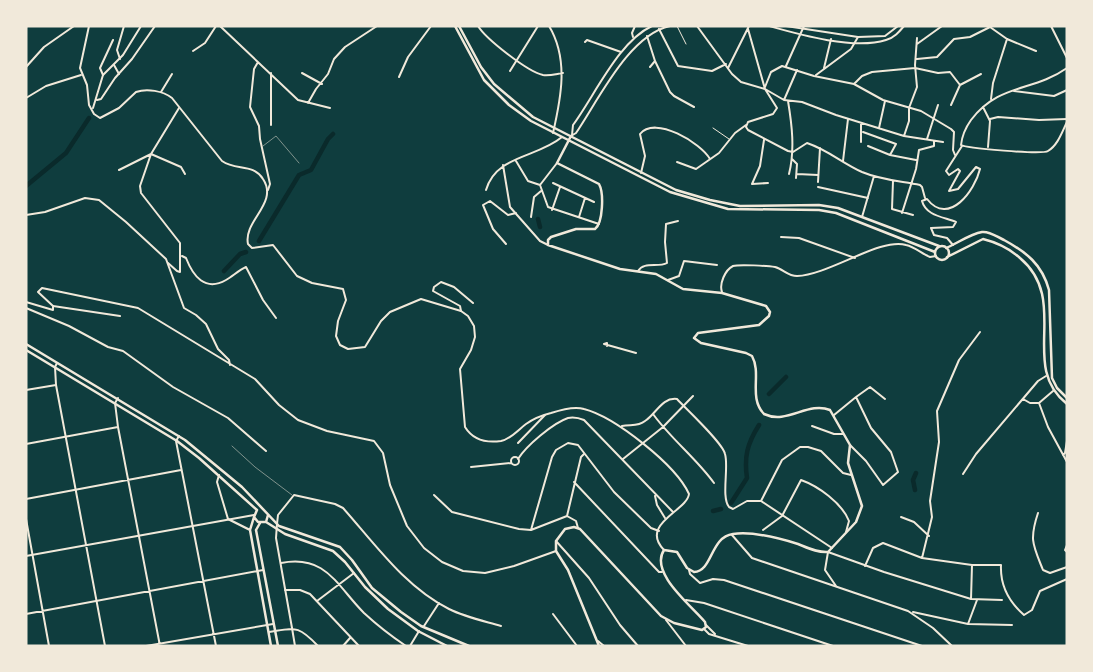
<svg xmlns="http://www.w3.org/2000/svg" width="1093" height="672" viewBox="0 0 1093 672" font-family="Raleway,sans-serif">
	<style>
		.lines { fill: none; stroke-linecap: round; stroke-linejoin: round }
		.canal { stroke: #0a2a2b; stroke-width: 4.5 }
		.service { stroke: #f1e9da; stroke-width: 0.5 }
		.pedestrian { stroke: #f1e9da; stroke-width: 1 }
		.minor { stroke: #f1e9da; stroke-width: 2 }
		.tertiary { stroke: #f1e9da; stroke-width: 2 }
		.secondary { stroke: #f1e9da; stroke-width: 2.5 }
	</style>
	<rect width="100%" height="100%" fill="#0f3d3e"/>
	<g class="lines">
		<!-- canal -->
		<path class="canal" d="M26,186l40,-33 23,-35
			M538,219l2,8
			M259,241l40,-66 12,-5 17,-31 5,-5
			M224,271l16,-17 6,-2
			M769,394l17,-17
			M915,490l-2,-10 3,-7
			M731,503l16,-25c-3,-21 0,-34 12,-53
			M713,511l8,-2"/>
		<!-- service -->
		<path class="service" d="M263,146l13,-10 23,27
			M232,446l23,21 37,28"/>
		<!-- pedestrian -->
		<path class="pedestrian" d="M677,26l9,18
			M713,128l16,11"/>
		<!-- minor -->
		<path class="minor" d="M220,26l78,74 32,8
			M478,26c8,13 50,46 65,49 6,1 13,-1 20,-2
			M549,26c20,33 12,72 4,107
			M697,26l35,48 9,8 24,7 19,11 18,2 34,13 68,21 39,6
			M1051,26l16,32
			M26,27l1,-1
			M659,29l19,37 34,5 14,-7
			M748,29l17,60 12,19 -4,6 -25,8 -2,5 2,3 40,21 5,1 14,-9c21,7 35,20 55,29 19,8 38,9 58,13l2,2 3,11
			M647,36l8,25 15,31 4,4 20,11
			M633,37l-1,-4 3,-7
			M585,42l2,-2 34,12
			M917,44l25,-18
			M193,51l12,-8 11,-17
			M120,59l-3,-9 7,-24
			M917,59l20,-2 17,-18 16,-2 20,-10 17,12 29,12
			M258,62l-4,7 -4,38 9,19 1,13 10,45 -2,6
			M114,65l5,9
			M786,66l18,-40
			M650,67l5,-6
			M728,68l21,-42
			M824,68l7,-29
			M1067,68c-34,24 -68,15 -96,52 -5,7 -9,16 -10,25 4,3 81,10 87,6 10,-6 14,-19 19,-29
			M510,71l28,-45
			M271,73v52
			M302,73l20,11
			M103,75l-3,-7 13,-28
			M816,75l35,-26 7,-12
			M399,77l9,-20 23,-31
			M854,84l8,-8 10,-4 43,-4 23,5 12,-1 10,13
			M765,87l6,-15 11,-6 32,10 40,8 29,16 38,11 30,18 3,3 -1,18 2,5
			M1014,91l40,5 13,-6
			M161,92l11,-18
			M26,98l20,-12 35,-11
			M991,99l2,-16 14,-44
			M784,100l13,-30
			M788,101c4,24 7,49 1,73
			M308,103l8,-14 12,-15 6,-15 11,-12 32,-21
			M951,105l9,-20 21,-11
			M983,107l7,14 -2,26
			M990,119l8,-2 41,3 28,-1
			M879,128l6,-27
			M863,132l33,12 -6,11
			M904,136l5,-15v-13l8,-21 -2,-22 2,-27
			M927,139l11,-34
			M764,140l-4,26 -8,18 16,-1
			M861,142v-19
			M868,146l22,9 26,5
			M151,154l30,13 4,7
			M792,159l5,5 -1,14
			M516,161l12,20 12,4
			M843,161l5,-42
			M677,162l19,7 23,-16 16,-20 11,-8
			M503,165l7,42 30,34 8,4
			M119,170l32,-16
			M641,173l4,-17 -5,-22c15,-19 61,9 70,25
			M797,174l21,1
			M893,181l-1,28 21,6
			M818,182l2,-34
			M553,183l41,19
			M540,185l8,22 51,17
			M540,185l17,-22
			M818,187l50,11
			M486,190c10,-35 51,-32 76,-53
			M552,210l8,-23
			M902,213l14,-44 3,-19 15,-4v-5
			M531,217l3,-20 7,-6
			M579,217l6,-19
			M862,217l12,-41
			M781,237l18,1 56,20
			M506,244l-13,-15 -10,-24 7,-4 18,14 8,-2
			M953,245l-6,-7 -13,-3 -3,-7 22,-1 3,-5c-12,-5 -30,-6 -34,-21l5,-2c22,28 48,-9 53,-30l-4,-2 -18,22 -9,2 11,-20 -2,-2 -9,6 -3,-4 16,-25
			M182,256l4,2c7,18 19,34 40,22 7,-4 13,-10 20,-13l17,33 13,18
			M168,263l9,8 3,1v-29l-39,-50 -1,-7 11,-32 28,-46
			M638,271c6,-10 20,-3 29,-8l-2,-21 1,-18 12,-3
			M668,280l11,-4 5,-15 33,4
			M53,306l67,10
			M26,308l43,18 39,21 15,4 50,36 55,31 38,33
			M461,311l-1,-5 -27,-15 1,-4 7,-5 13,5 19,16
			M607,346v-3l-3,1 32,9
			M26,390l30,-5
			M856,397l14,-10 15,12
			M118,398l-3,5 3,24 42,219
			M1023,399l7,4h9
			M1039,403l9,24 19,35
			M1039,403l14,-12
			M653,414c18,25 43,44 61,69
			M834,415l22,-18 15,31 20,24 7,20 -15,13 -17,-24 -16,-16
			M812,426l22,8h9
			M179,436l-3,5 40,205
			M518,443l27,-28
			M26,444l92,-17
			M1063,455l2,-2 2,-12
			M511 461a4 4 0 1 1 8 0a4 4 0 1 1-8 0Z
			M518,459c8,-13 35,-36 50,-41 5,-1 11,0 16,2l89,92
			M623,459l40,-32 30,-31
			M471,467l40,-4
			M963,474l13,-20 62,-73 8,-5
			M219,475l-2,7 11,37
			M1067,481v46
			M574,482l85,90h3
			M434,495l18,17 67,17 12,1 36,-14
			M655,496l2,9 8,13
			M26,499l155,-29
			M761,501l21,-41 18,-13h8l13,4 22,22 8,2
			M1038,513c-9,27 -5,32 5,57l7,3 17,-6
			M901,517l13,5 15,14
			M26,519l23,127
			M277,524l1,-9 16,-20 41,9 8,4c32,36 62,79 106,101 16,8 35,12 52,17
			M578,528l-2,-7 -9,-5 14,-59 3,-3
			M531,530l21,-73 4,-7 12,-7 10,2 36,47 37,36 8,3
			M763,530l19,-14 19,-36c17,6 41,23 48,41l-3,11
			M732,535l20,23 156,53 25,17 19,18
			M556,541l33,37 31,47 18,21
			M1067,545l-2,5 2,2
			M922,558l10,-41 -2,-16 9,-59 -2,-31 22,-51 21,-28
			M281,563c45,-9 56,23 83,50 13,12 27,23 42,33
			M865,566l8,-18 10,-5 39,15 50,7h29c-1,21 8,37 23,50l8,-5 8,-19 27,-12
			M689,570l1,4 10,9 13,-4 11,1 198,66
			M836,586l-11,-16 3,-18 56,20 87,27 31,1
			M285,590h15l10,4 49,52
			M971,599l1,-34
			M686,600l18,3 129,43
			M317,601l37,-28
			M913,612l55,12 44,1
			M26,614l237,-44
			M553,614l24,32
			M666,620l20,26
			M968,624l9,-24
			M706,625l9,9
			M424,626l15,-23
			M292,628l3,18
			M704,629l5,5 39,12
			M598,641l6,5
			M146,646l127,-22
			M343,646l7,-8
			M410,646l9,-15"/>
		<!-- tertiary -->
		<path class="tertiary" d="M89,26l-9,42 7,17 2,20 5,9 6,4 19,-10 17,-16c11,-4 27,-1 36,6l50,63c14,10 31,2 41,18 16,24 -20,42 -15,65l4,4 21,-3 24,31 15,7 31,6 3,11 -8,21 -2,15 4,9 8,4 17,-2 16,-26 9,-9 31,-13 40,12 7,5 6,10 1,11 -4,13 -11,19 5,58c8,13 22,16 36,14 10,-2 18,-12 25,-17 7,-5 17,-9 25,-11 9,-3 24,-7 33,-4 31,8 92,56 105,85 -2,17 -50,30 -25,56
			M769,26c32,9 85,24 117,14 8,-2 13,-8 18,-14
			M786,26l72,11 27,-1 13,-10
			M26,67l18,-20 30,-21
			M97,100l4,-1 14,-21 17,-19 23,-33
			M93,108l10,-33 20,-20 18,-29
			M572,135l1,-10c22,-30 46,-84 79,-99
			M571,136l5,-3c23,-34 53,-98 94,-107
			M26,215l19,-3 40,-14 14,2 27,22 40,37 18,49 12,7 10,9 12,25 11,11 1,5
			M722,292c-3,-8 3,-22 11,-26 6,-2 36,0 42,1 8,2 13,9 22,9 32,-1 84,-39 109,-31 9,2 16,9 24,12l6,-1
			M26,302l27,8v-4l-15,-14 4,-4 96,20 117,71 24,26 19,15 29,11 47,10 9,12 7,32 17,41 17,22 18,14 21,9 22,2 29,-7 42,-15
			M57,363l-2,4 1,18 49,261
			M622,426c8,-2 16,1 23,-5 11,-7 17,-24 32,-22 9,10 46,44 48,55 4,13 -4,43 4,53l4,2 14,-8h14l71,47
			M277,524l-1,14 16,90
			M26,556l228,-41
			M269,632c27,-4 29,-7 49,14"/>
		<!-- secondary -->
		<path class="secondary" d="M455,26l29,54 25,25 22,16 139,71 58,17 91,1 17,3 99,39
			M459,26l22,41 13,17 39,33 143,73 34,10 30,6 79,-1 19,3 101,38
			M571,136l-14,27 42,21c5,9 4,39 -4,45h-19l-25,8 -3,3v5l72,24 36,5 27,15 39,4 44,13 4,6 -1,4 -10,9 -61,8 -4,5 7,5 45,10 6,3c10,18 -4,41 12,58 23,11 44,-13 66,-4l20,35 -2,18 14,43 -6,16 -28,30c-10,1 -20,-4 -30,-8 -19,-6 -44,-13 -65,-10 -23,3 -20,37 -39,38l-7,-4 -10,-16 -13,-2c-15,23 28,56 41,72l1,5 -4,3 -28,-7 -13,-7 -81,-87 -6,-2 -9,2 -9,12v10l12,19 31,76
			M935 253a7 7 0 1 1 14 0a7 7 0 1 1-14 0Z
			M946,248c12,-5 24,-14 36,-16 8,-1 15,5 22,8 22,12 38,24 45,50l3,88 5,10 10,10
			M947,257l36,-18c12,3 27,10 37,19 51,43 -2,108 47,146
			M26,344l159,96 57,47 37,39 61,21 12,13 20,28 29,24 20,14 48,20
			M26,350l151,91 22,17 58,52
			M257,510l-3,7 4,5h8l2,-7
			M254,517l-4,13 21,116
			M228,519l22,11
			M266,522l19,12 48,17 12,11 20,25 23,22 30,22 29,15
			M260,523l-4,7 22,116"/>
	</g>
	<!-- border -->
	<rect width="1093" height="672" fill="none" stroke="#f1e9da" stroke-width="55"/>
</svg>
